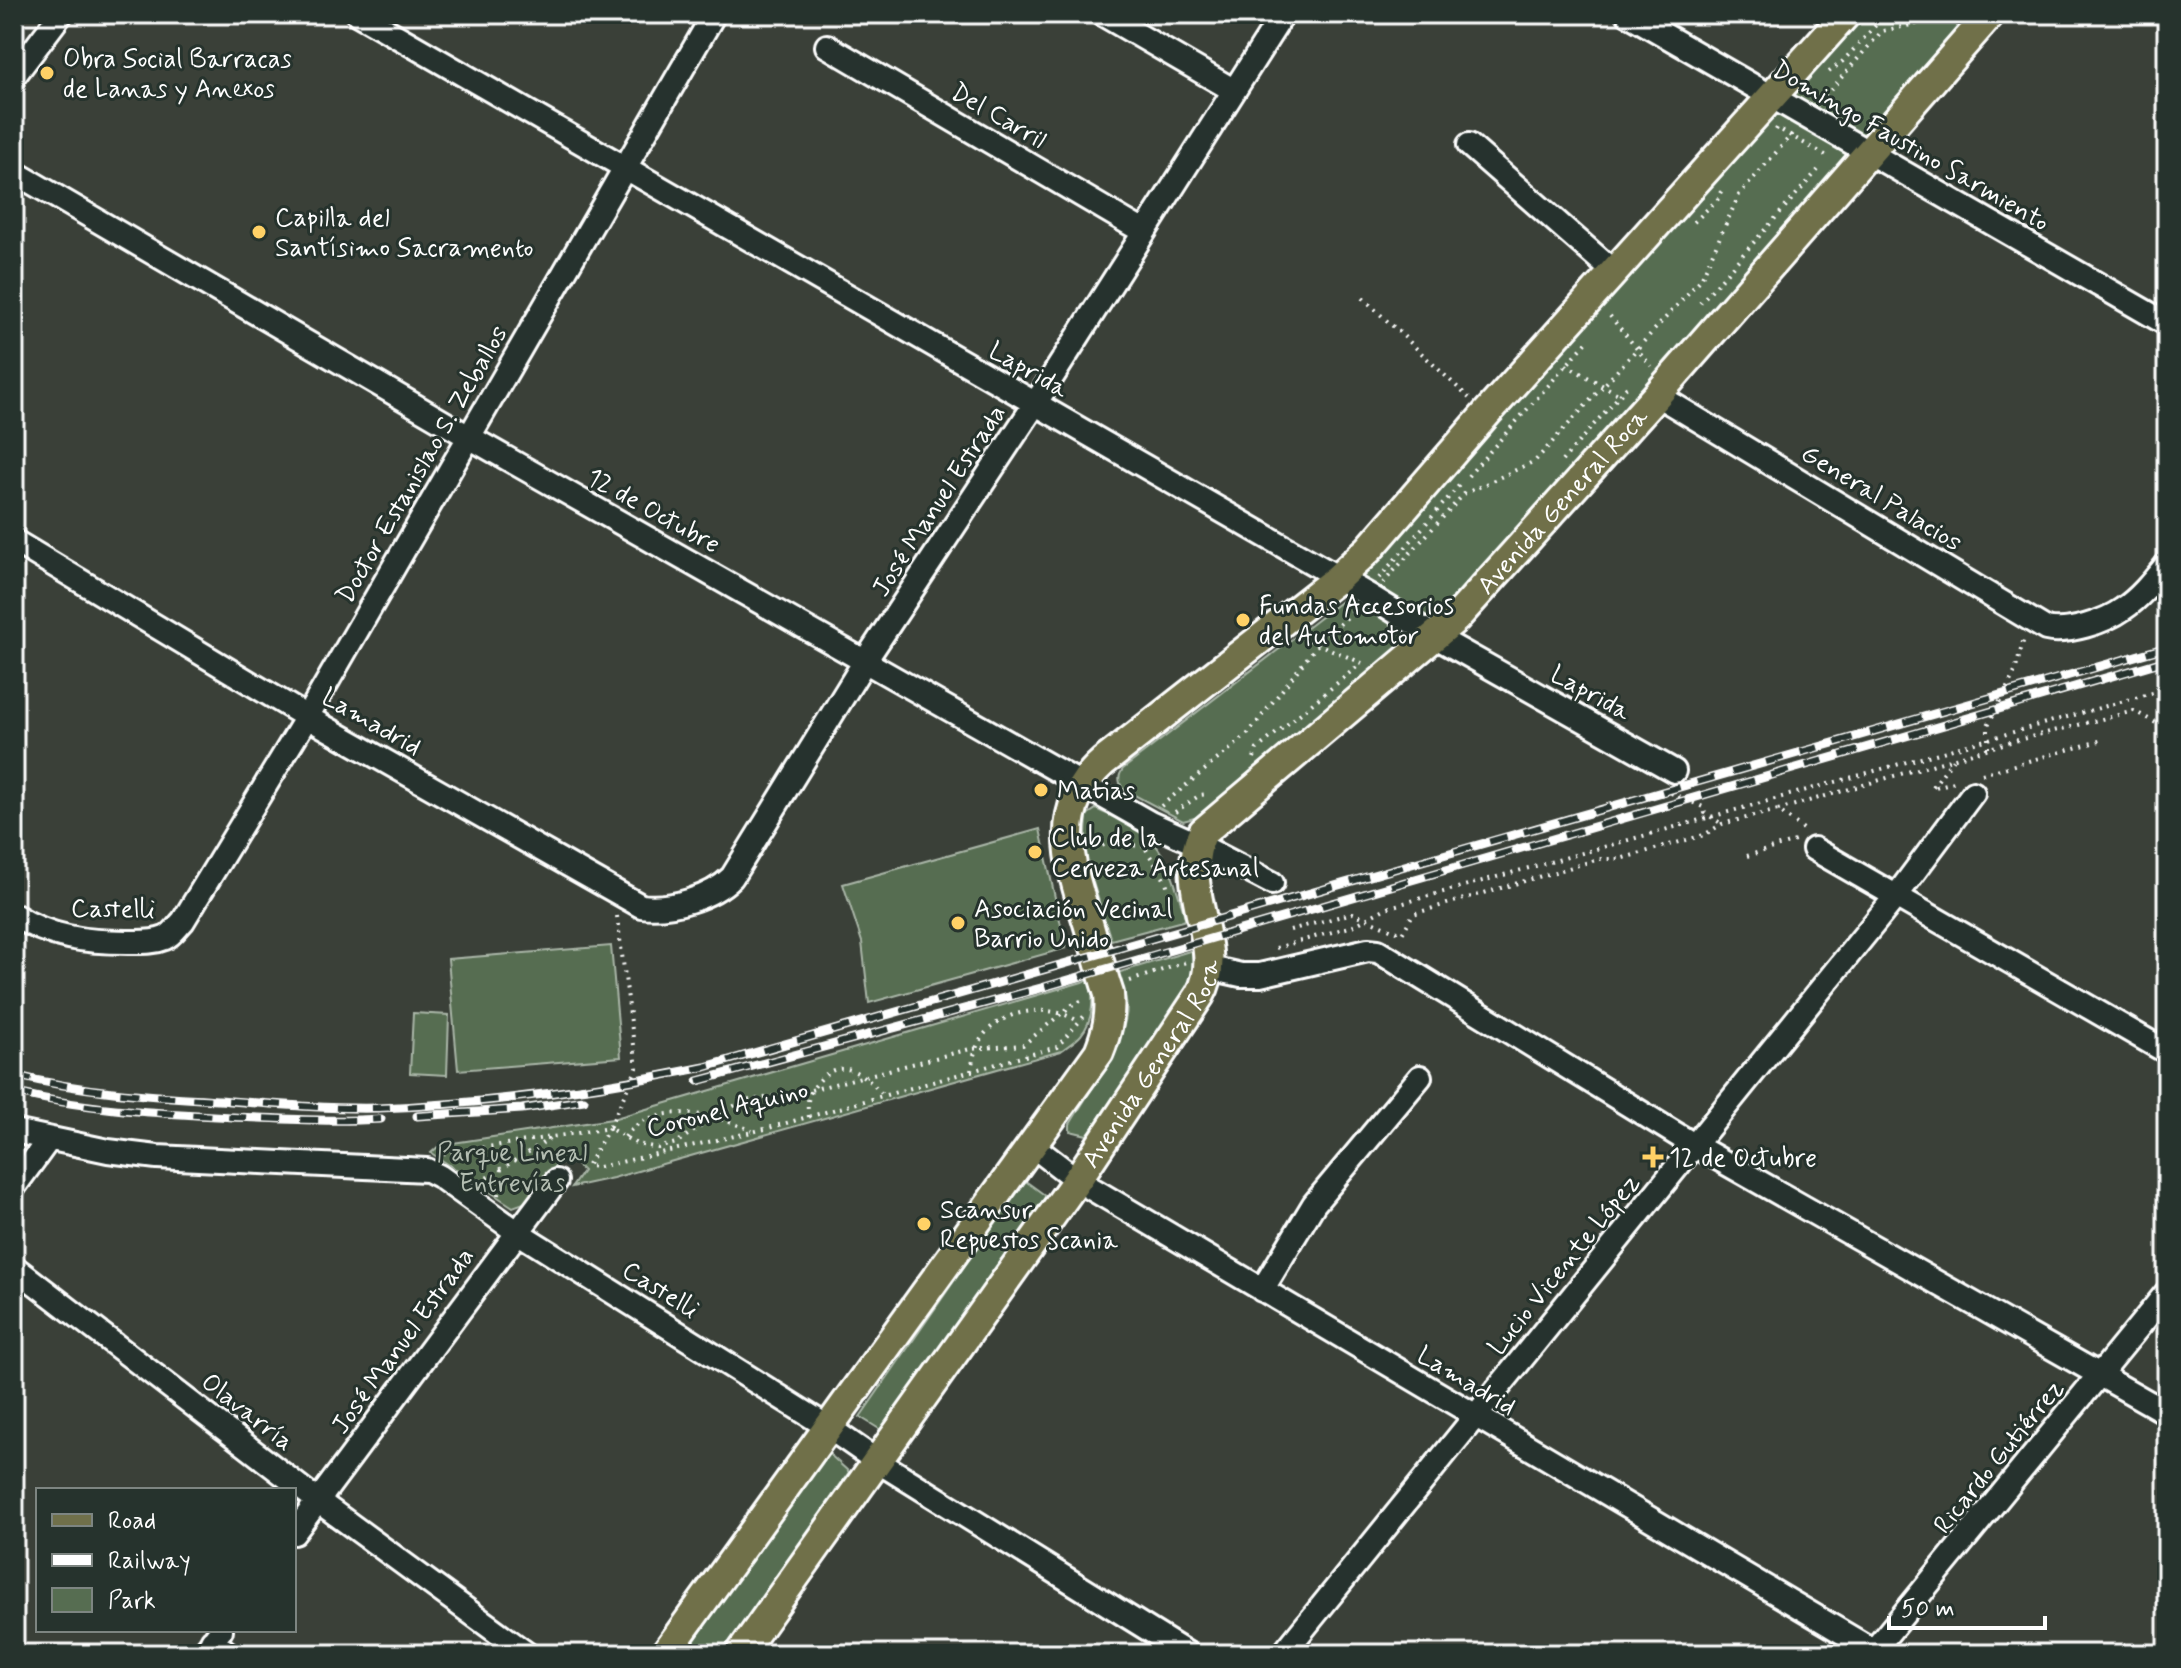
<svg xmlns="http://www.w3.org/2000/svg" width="2181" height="1668" viewBox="0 0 2181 1668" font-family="Mynerve,sans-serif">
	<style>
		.green { fill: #566d51; stroke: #aab6a8; stroke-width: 2 }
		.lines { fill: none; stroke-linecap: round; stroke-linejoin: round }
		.minor-casing { stroke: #fff; stroke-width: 28 }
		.major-casing { stroke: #fff; stroke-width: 34 }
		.path { stroke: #fff; stroke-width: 4; stroke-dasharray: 2 6; stroke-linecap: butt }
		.minor { stroke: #26332d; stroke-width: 22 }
		.major { stroke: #70704a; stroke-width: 28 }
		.rail-casing { stroke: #fff; stroke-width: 9 }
		.rail { stroke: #26332d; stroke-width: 6; stroke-dasharray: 18; stroke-linecap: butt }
		.poi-dot { fill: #ffd166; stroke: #26332d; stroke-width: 3 }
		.labels { text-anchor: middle; stroke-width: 6; stroke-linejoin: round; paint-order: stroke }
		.poi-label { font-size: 26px; fill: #fff; stroke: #26332d; text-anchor: start }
		.street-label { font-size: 26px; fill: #fff; stroke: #26332d }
		.park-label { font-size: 26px; fill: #b3bdb1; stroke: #26332d }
	</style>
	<rect width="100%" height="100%" fill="#3a4038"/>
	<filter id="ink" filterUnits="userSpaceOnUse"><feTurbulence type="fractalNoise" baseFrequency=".0125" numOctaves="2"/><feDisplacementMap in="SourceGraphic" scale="16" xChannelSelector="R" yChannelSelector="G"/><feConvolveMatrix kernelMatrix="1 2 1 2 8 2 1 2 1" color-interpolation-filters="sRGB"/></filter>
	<g filter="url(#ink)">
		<!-- green -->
		<path class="green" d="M1854,14h127l-545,623 -98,-59z
			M1343,600h7l51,28 4,8v9l-203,171 -19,5 -60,-32c-5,-8 -5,-13 0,-20z
			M1096,809c16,8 37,15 50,26 24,20 31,56 40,85l-75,20 -26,-83 2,-42z
			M1040,829l26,119 -197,55 -7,-61 -19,-58z
			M611,946l10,111 -163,13 -10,-111z
			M1193,950l6,15 -3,18 -109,152 -17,-4v-7c17,-29 51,-76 56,-108 3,-14 -4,-30 -9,-43z
			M1089,980c6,17 4,41 -8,55 -5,6 -14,11 -20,16l-448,127 -41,9 11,-16 -7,-7 -19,-1 -25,37 -19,7 -82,-54 9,-8 172,-26z
			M413,1013l36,2 -2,60 -37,-2z
			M1024,1180l22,16 -165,234 -21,-13z
			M827,1452l22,20 -127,182h-37z"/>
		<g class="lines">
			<defs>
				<path id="minor" d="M358,14l1012,582 66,41 238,134
					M1102,14l131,76
					M1628,14l539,310
					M827,46l317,186
					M14,76l47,-62
					M1469,145l146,128
					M14,172l455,265 681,386 47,21 75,39
					M1657,395l389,234c21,5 59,-7 77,-20 17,-11 31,-29 44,-45
					M14,541l293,176 334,189c29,4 70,-8 91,-29l133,-216 170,-257 248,-390
					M1814,849l353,203
					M14,915c36,23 72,27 114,27 13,0 25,1 37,-4 7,-3 12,-11 18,-17l124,-204 407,-703
					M1210,968l31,7h19l108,-25 10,1 316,194 473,268
					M14,1131l94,20 49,6 270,13 12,6 78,56 311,195 49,34 311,193
					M1033,1146l44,34 802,474
					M14,1187l35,-48
					M14,1267l304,234 209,153
					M1262,1290l52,-86 106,-127
					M294,1533l262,-352
					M212,1641l17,13
					M203,1654l18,-24
					M1283,1654l614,-759 76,-102
					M1871,1654l296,-362"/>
				<g id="major">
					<path d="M665,1654l434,-602c8,-20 12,-36 10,-58 -8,-24 -14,-48 -21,-71 -18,-58 -38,-114 15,-161l235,-184 31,-29 117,-135 360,-400"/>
					<path id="s1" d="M740,1654l337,-474 123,-185c28,-49 -25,-105 3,-163l253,-214 201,-223 333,-381"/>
				</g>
			</defs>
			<!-- minor casing -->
			<use href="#minor" class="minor-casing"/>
			<!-- major casing -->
			<use href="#major" class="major-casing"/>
			<!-- path -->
			<path class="path" d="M1944,14l5,12
				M1829,72l14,-11 43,-47
				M1820,102l62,-71 44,-9 7,-8
				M1776,130l1,-2 50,28
				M1694,222l25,-24 5,-11
				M1363,298l106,100
				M1700,303l118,-133
				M1610,316l41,50
				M1566,365l54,30
				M1562,461l64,-73 6,-3
				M1468,476l119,-134
				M1379,578l83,-96
				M1383,583l81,-89 71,-33 101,-111 65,-71 38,-84 54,-62
				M1302,637l60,26
				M1988,748v-23l27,-53 9,-34
				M1254,758l3,-9 101,-83
				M1953,759l-21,29 22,-6
				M1982,774l121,-34
				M1671,793l32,14 2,6 17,11
				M1161,806l86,-71 71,-91 36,-33
				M1778,810l232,-68 124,-31 33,18
				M1175,812l25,-17 9,-1
				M1145,842l-1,4 22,36 5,16
				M1095,849l11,-5 38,2
				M1747,856l48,-15
				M617,916l20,152 -28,60 28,16 21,4 18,-5 46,-31 22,-11 59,-9 167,-43 53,-4 49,-40 13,-6
				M1290,930l63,-17 49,21 11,-20 186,-55h21l84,-24 18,-11 56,-14 28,21
				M1276,948l77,-22 33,-18 781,-219
				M1130,981l56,-19
				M971,1071c2,-12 4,-25 12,-35 21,-28 69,-33 96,-14
				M809,1117c-3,-16 -1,-24 10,-36 22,-26 47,-6 65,15
				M625,1137c27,-38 92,-23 127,-6
				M443,1154l166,-26 -22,38 12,1 166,-38 292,-82 28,-32
				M480,1182l71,-44
				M498,1195l3,-26"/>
			<!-- minor -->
			<use href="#minor" class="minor"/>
			<!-- major -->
			<use href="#major" class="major"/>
			<defs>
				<path id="rail" d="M14,1075c67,17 137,21 205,25 53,4 107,9 159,8 109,-4 220,-19 327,-41l1462,-420
					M698,1081l343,-93 1126,-328
					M14,1092c71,18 147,21 219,25 49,2 99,5 148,2
					M417,1116l105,-7 62,-9"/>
			</defs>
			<!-- rail casing -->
			<use href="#rail" class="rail-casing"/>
			<!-- rail -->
			<use href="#rail" class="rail"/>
		</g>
	</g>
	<!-- markers -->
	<g class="poi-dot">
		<circle cx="47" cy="73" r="8"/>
		<circle cx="259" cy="232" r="8"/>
		<circle cx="1243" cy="620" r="8"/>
		<circle cx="1041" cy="790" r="8"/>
		<circle cx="1035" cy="852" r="8"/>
		<circle cx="958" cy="923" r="8"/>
		<path d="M1649 1145h8v8h8v8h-8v8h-8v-8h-8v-8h8z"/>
		<circle cx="924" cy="1224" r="8"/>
	</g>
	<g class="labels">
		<!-- poi labels -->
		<g class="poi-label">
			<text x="63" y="67">Obra Social Barracas<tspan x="63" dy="30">de Lanas y Anexos</tspan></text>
			<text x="275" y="226">Capilla del<tspan x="275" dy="30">Santísimo Sacramento</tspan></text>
			<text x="1259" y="614">Fundas Accesorios<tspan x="1259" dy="30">del Automotor</tspan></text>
			<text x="1057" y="799">Matias</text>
			<text x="1051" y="846">Club de la<tspan x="1051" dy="30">Cerveza Artesanal</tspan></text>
			<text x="974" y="917">Asociación Vecinal<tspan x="974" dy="30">Barrio Unido</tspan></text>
			<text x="1669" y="1166">12 de Octubre</text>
			<text x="940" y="1218">Scansur<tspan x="940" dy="30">Repuestos Scania</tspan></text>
		</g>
		<!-- street labels -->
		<g class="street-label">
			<text transform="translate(999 115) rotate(30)" y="9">Del Carril</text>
			<text transform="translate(1911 145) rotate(30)" y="9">Domingo Faustino Sarmiento</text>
			<text transform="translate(1029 369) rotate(30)" y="9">Laprida</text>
			<text transform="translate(421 464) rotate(-60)" y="9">Doctor Estanislao S. Zeballos</text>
			<text transform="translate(1882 497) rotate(31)" y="9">General Palacios</text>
			<text transform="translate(938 500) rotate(-57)" y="9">José Manuel Estrada</text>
			<text dy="9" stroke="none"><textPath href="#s1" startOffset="1460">Avenida General Roca</textPath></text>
			<text transform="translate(654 510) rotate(29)" y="9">12 de Octubre</text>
			<text transform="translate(1591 692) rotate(29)" y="9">Laprida</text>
			<text transform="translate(372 721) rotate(30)" y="9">Lamadrid</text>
			<text transform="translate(113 908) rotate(1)" y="9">Castelli</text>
			<text dy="9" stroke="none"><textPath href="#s1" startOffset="720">Avenida General Roca</textPath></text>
			<text transform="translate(727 1108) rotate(-14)" y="9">Coronel Aquino</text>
			<text transform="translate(1563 1264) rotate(-51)" y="9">Lucio Vicente López</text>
			<text transform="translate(661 1289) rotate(32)" y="9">Castelli</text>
			<text transform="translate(402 1340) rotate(-54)" y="9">José Manuel Estrada</text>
			<text transform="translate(1467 1380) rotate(31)" y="9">Lamadrid</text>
			<text transform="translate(248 1411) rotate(38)" y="9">Olavarría</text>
			<text transform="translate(1998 1456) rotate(-51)" y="9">Ricardo Gutiérrez</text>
		</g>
		<!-- park labels -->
		<g class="park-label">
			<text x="512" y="1161">Parque Lineal<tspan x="512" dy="30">Entrevías</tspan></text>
		</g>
	</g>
	<!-- margin -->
	<rect width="2181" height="1668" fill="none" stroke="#26332d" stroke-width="48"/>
	<rect x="24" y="24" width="2133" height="1620" fill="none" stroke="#fff" stroke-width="3" filter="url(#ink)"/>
	<!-- legend -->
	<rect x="36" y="1488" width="260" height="144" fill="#26332d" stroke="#7d8581" stroke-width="2"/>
	<rect x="52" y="1514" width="40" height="12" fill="#70704a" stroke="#7d8581" stroke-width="2"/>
	<text x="108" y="1528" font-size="24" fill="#ffffff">Road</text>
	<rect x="52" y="1554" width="40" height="12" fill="#ffffff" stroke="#7d8581" stroke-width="2"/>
	<text x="108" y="1568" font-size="24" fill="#ffffff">Railway</text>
	<rect x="52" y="1588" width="40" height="24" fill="#566d51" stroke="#7d8581" stroke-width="2"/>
	<text x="108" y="1608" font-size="24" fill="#ffffff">Park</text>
	<!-- scale -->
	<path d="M1889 1616v12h156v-12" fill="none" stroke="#ffffff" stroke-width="4"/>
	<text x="1901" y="1616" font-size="24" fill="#ffffff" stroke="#26332d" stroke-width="6" paint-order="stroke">50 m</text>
</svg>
